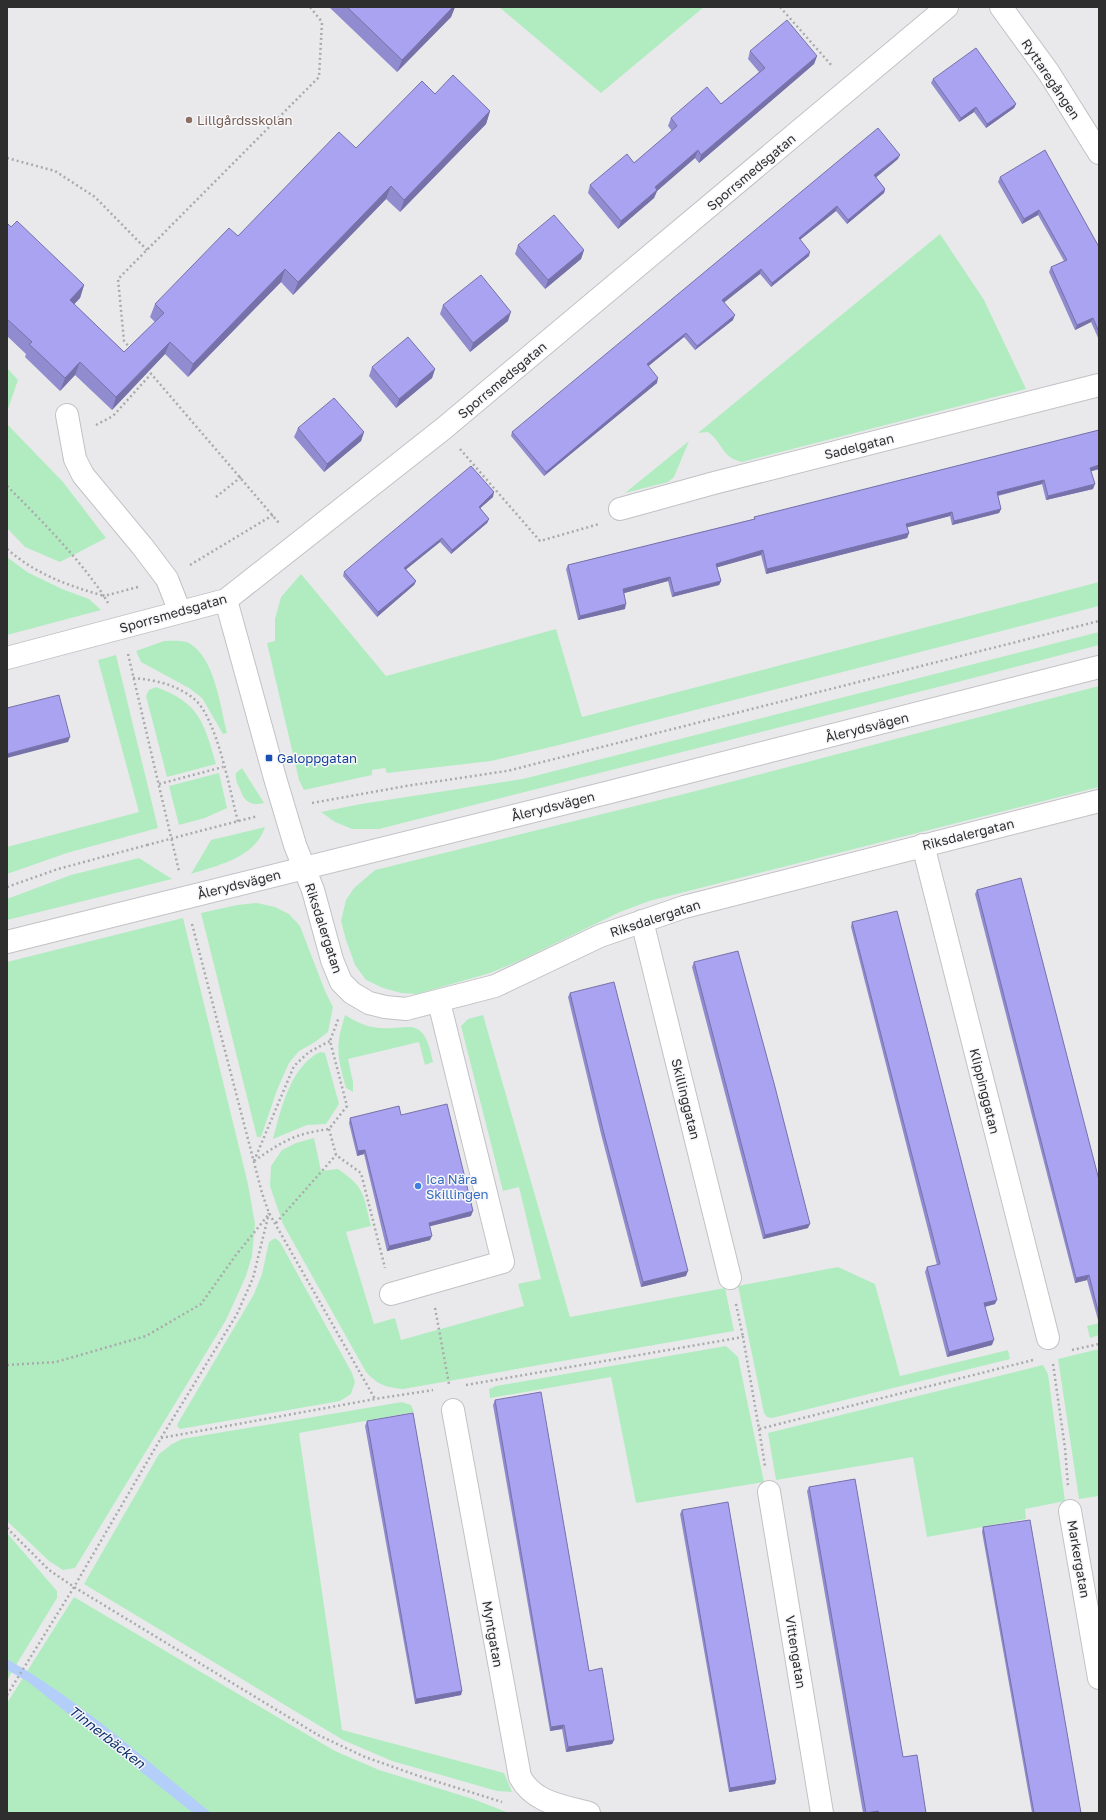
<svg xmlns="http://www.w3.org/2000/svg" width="1106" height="1820" viewBox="0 0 1106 1820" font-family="'Golos Text',sans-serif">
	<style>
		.green { fill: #b1ecc0 }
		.water { fill: #b4cefa }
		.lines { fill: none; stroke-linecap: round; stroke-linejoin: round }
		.minor-casing { stroke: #c2c2c5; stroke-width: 24 }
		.major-casing { stroke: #c2c2c5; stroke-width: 24 }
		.path { stroke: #aaaaad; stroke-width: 2.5; stroke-dasharray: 2 3; stroke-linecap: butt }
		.minor { stroke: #fff; stroke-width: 22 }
		.major { stroke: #fff; stroke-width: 22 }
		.path-bridge { stroke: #aaaaad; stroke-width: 2.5; stroke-dasharray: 2 3; stroke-linecap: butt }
		.wall { fill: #918ccf }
		.shaded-wall { fill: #7672a9 }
		.building { fill: #a9a3f1; stroke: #7672a9 }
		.education-dot { fill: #8d6e63; stroke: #f7f7fa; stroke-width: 1.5 }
		.transit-dot { fill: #1a4fb4; stroke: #f7f7fa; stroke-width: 1.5 }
		.shop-dot { fill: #3f7fe0; stroke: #f7f7fa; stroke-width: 1.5 }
		.labels { text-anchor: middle; stroke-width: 3; stroke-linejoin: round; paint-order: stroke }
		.street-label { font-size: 13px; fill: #2e2e2f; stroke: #f7f7fa }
		.education-label { font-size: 13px; fill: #785e54; stroke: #f7f7fa; text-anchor: start }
		.transit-label { font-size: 13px; fill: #164399; stroke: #f7f7fa; text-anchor: start }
		.shop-label { font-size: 13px; fill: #366cbe; stroke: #f7f7fa; text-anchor: start }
		.water-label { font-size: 14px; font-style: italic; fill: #0b306c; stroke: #f7f7fa }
	</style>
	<rect width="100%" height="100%" fill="#e9e9ec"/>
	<!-- green -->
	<path class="green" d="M499,7h205l-103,86z
		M940,234l44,66 42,89 -284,73c-21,-5 -18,-18 -34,-30l-10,1z
		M7,368l11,12 -11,32z
		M7,424l56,58 43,56 -46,24 -35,-15 -18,-19z
		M689,441l-15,36 -6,5 -43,11z
		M7,557l20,15 35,17 27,10 12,11 -94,25z
		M301,574l85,102 170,-47 26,88 517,-135v24l-540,139 -68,16 -104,12 -2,-5 -13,2v5l-68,15 -5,-10 -32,-137 8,-2v-22l6,-22z
		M1099,632v13l-157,41 -563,143h-27l-17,-7 -14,-10 40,-8 162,-25z
		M164,641c7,0 19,-1 25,2 26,15 31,63 38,90l-4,1 -21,-36 -13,-10 -48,-26 -5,-11z
		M116,655l42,173 -91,25 -60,21v-27l132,-35 -41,-152z
		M1099,686v101l-450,114 -29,11 -101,49 -29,12 -73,21 -16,-1 -18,-5 -17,-8 -11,-15 -9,-25 -5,-19 5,-21 8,-12 21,-18 313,-77z
		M156,687c44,16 48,36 60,77l-49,13 -21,-81 3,-6z
		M242,768l22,35c-13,3 -20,-1 -24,-14 -3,-5 -5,-10 -4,-16z
		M219,773l8,35 -22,10 -26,7 -10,-39z
		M265,827c-10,31 -46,38 -74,47l20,-34z
		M139,858l33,21 -165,41v-21l64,-24z
		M257,903l18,4 14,7 11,12 25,65 8,16 -5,25 -13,10 -16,9 -10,12 -12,27 -16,47h-4l-56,-224 36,-8z
		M183,918l65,266 7,40 -3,32 -6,20 -20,44 -151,248 -12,2 -14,-9 -42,-40v-559z
		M345,1015c12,7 23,13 37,13 8,1 16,-1 25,-1 19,-2 23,21 26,35l-8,3 -6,-23 -71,17 5,23v10l-7,-4c-9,-33 -11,-40 -1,-73z
		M483,1015l87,302 155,-29 9,43 -331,58c-17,-2 -24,-3 -37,-17l-83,-148 -13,-38 1,-20 11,-16 14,-7 18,-5 7,33 17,-2c28,19 25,26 33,57l-25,6 28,92 21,-6 6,22 123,-34 -6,-22 23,-5 -22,-92 -16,4 -42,-165 7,-7z
		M320,1052l5,1 14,51 -13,20 -19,1 -34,14c8,-30 17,-72 47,-87z
		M275,1238l5,4 72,131 3,9 -4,12 -11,7 -160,28 -3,-3 1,-3 76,-129 8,-20 7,-32z
		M838,1267l37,17 25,92 108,-26 2,9 -238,59 -5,-1 -3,-4 -26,-127z
		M1099,1323v12l-9,3 -3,-12z
		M726,1346l12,11 26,125 -128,21 -25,-126 -121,21 -1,-9 7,-3z
		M1099,1349v147l-20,3 -21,-140z
		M1043,1365l5,9 17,127 -40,8 1,10 -99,18 -14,-80 -137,23 -8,-47z
		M402,1402l9,3 3,7 -115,21 43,297 162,43 8,19 -15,-1 -105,-30 -49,-21 -259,-156 75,-130 13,-10 10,-5z
		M7,1533l50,58v7l-50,82z
		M74,1597l261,154 44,19 94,29 36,14h-502v-110z"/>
	<!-- water -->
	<path class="water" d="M7,1659c74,42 138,100 204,154h-18l-166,-132 -20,-11z"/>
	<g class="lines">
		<defs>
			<path id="minor" d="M1001,7l48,66 50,80
				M67,415l8,44 8,16 59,71 25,33 13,33
				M620,509l94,-26 385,-98
				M226,600l49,178 20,67 18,45 19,70 9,22 11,11 17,10 16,4 21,2 89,-23 105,-50 84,-29 415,-106
				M7,658l219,-58 217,-171 504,-422
				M923,845l125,493
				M642,921l88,357
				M391,1294l112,-32 -64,-260
				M453,1410l67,367c14,26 43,29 69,36
				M769,1492l53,321
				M1070,1511l29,167"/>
			<path id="major" d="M7,942l603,-150 489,-125"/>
		</defs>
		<!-- minor casing -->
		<use href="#minor" class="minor-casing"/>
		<!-- major casing -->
		<use href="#major" class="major-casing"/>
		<!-- path -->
		<path class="path" d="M780,7l53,60
			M7,158l48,13 40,26 52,53
			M131,349l-7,-8 -6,-62 201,-202 3,-55 -12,-15
			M147,369l132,154
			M96,425l17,-9 38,-42
			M460,449l80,92 59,-17
			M7,486c35,35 69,69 97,110l34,-9
			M216,497l25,-20
			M7,549c30,26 60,36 97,47l4,7
			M190,565l83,-50
			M128,654l51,217
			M133,678c22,2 42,6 60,20 24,18 37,94 45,124
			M159,784l64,-17
			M312,803l94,-17 101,-15 592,-150
			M200,831l58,-15
			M7,887l51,-18 89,-24
			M192,924l70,269 7,20 106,186
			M329,1129l7,26 25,18 24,95
			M254,1161c29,-20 40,-27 75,-32l18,-23 -17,-65 9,-24
			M254,1161l40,-95 15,-14 21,-11
			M276,1223l60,-68
			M736,1304l7,33
			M435,1308l14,76
			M1072,1350l27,-6
			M1053,1364l12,84 3,38
			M7,1365l49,-3 90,-26 55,-32 35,-49 33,-41
			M466,1385l277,-48 16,92 274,-69
			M759,1429l6,37
			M161,1438l214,-39 58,-9
			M7,1528l42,42 25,17 244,148 47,22 51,18 86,27
			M7,1695l67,-108 87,-149 76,-124 16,-36 16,-65"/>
		<!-- minor -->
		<use href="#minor" class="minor"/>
		<!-- major -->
		<use href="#major" class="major"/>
		<!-- path-bridge -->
		<path class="path-bridge" d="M147,845l53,-14"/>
	</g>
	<!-- wall -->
	<path class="wall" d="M329,7h126l-4,10 -54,55z
		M750,51l67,5 -3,8 -115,99 -4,-5 -38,33 -3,7 -36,31 -30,-36 2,-8 44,-22 38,-32 -4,-5 3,-8 50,-14 38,-32 -11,-13z
		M933,79l83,25 -2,4 -28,20 -12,-16 -15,10 -28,-39z
		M435,94l55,17 -4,13 -86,88 -14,-13 -93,96 -12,-13 -93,95 -23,-23 -53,56 -37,-35 -15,16 -35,-34 1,-3 -19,-18v-113l77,62 -4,13 -6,6 50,48 31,-30 -5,-5 5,-13 83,-68 118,-88z
		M898,159l-22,18 9,12 -1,4 -37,31 -11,-13 -36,29 9,16 -38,31 -11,-13 -36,28 9,18 -38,30 -11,-13 -36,29 9,17 -113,93 -33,-40 1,-4z
		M1000,177l99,70v93l-8,-18 -16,8 -26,-58 2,-5 13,-6 -26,-46 -16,9 -24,-42z
		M518,245l66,5 -3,9 -36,30 -30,-35z
		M443,305l65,16 -38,31 -30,-38z
		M372,367l63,2 -3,9 -36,30 -27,-32z
		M298,428l66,4 -3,9 -37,31 -30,-35z
		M1099,430v39l-8,2 2,18 -47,11 -4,-16 -44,12 3,13 -2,4 -47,12 -2,-9 -43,11 2,6 -2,5 -141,36 -5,-19 -44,12 4,14 -2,4 -47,12 -4,-16 -44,12 1,16 -47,11 -12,-51 2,-4 186,-46v-2z
		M493,497l-13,11 9,11 -2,4 -36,31 -11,-12 -34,27 10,12 -2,4 -37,32 -34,-41 1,-4z
		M977,890l122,290v140h-1l-11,-40 -12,3 -100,-389z
		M852,922l143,382 -10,3 7,38 -45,12 -22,-85 2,-5 10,-2 -86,-338z
		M694,962l114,266 -45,11 -71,-272z
		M570,993l116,283 -45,11 -40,-153 -33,-137z
		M350,1118l121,98 -41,10v14l-43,11 -23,-97 -7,2 -8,-33z
		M495,1400l94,271 25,69 -2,4 -46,8 -4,-23 -12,2 -57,-326z
		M367,1421l95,270 -1,4 -46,9 -50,-278z
		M809,1487l94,270 23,56h-63l-56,-322z
		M682,1510l94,270 -1,4 -46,8 -49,-278z
		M983,1527l98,286h-49l-50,-281z"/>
	<!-- shaded-wall -->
	<path class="shaded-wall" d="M453,7h2l-4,10 -54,55 5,-12z
		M817,56l-3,8 -115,99 2,-8z
		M1016,104l-2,4 -28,20 1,-4z
		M976,107l-2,5 -15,10 2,-4z
		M490,111l-4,13 -86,88 4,-12z
		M698,150l-3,8 -38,33 -3,7 -36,31 3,-8 34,-34z
		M900,155l-2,4 -25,21 1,-5z
		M391,186l-5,13 -93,96 5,-13z
		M885,189l-1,4 -37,31 1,-4z
		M837,206l-1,5 -39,31 2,-4z
		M1039,210l-1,5 -16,9 2,-5z
		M584,250l-3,9 -36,30 3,-9z
		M810,252l-1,4 -38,31 1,-4z
		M285,269l-4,13 -93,95 5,-13z
		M761,269l-1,5 -39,31 1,-5z
		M84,285l-4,13 -14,15 4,-13z
		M511,312l-3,9 -38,31 3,-9z
		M735,315l-2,5 -38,30 2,-4z
		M1093,318l-2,4 -16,8 2,-5z
		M686,333l-2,4 -39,32 2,-5z
		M170,342l-5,12 -53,56 4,-13z
		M80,362l-5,13 -15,16 5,-13z
		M435,369l-3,9 -36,30 3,-9z
		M658,378l-1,5 -113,93 2,-4z
		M364,432l-3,9 -37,31 3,-8z
		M1099,465v4l-10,3 1,-4z
		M1044,480l-2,4 -47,12 2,-4z
		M1095,484l-2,5 -47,11 2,-4z
		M494,492l-1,5 -16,14 2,-4z
		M1001,509l-2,4 -47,12 2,-4z
		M952,512l-2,4 -45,12 1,-4z
		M489,519l-2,4 -36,31 1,-4z
		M909,533l-2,5 -141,36 1,-5z
		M442,538l-2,4 -37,30 1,-4z
		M763,550l-2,5 -46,13 1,-4z
		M670,577l-2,4 -47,13 2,-5z
		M416,581l-2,4 -37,32 1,-5z
		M721,581l-2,4 -47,12 2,-4z
		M626,604l-1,5 -47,11 2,-4z
		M70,737l-2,5 -61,16v-4z
		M365,1150l-1,4 -7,2 1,-5z
		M473,1211l-2,5 -44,11 2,-4z
		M810,1224l-2,4 -45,11 2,-4z
		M432,1236l-2,4 -43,11 2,-5z
		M688,1271l-2,5 -45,11 2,-5z
		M1089,1275l-2,5 -12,3 1,-5z
		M997,1300l-2,4 -12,3 1,-4z
		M994,1340l-2,5 -45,12 2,-5z
		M462,1691l-1,4 -46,9 1,-5z
		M564,1725l-2,4 -12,2 1,-4z
		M614,1740l-2,4 -46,8 2,-5z
		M776,1780l-1,4 -46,8 1,-4z
		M878,1811v2h-10z"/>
	<!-- building -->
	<path class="building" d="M347,7h106l-51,53z
		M787,20l30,36 -116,99 -3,-5 -43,37 2,3 -36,31 -31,-36 37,-31 7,9 43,-37 -6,-8 36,-31 14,17 44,-36 -15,-17z
		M976,48l40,56 -29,20 -11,-17 -15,11 -28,-39z
		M453,75l37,36 -86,89 -13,-14 -93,96 -13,-13 -92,95 -23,-22 -54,55 -36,-35 -15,16 -36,-34 3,-2 -25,-23v-96l4,4 6,-6 67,64 -14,15 54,52 40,-39 -9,-9 74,-76 9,8 101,-104 17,16 66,-67 13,13z
		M878,128l22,27 -26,20 11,14 -37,31 -11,-14 -38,32 11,14 -38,31 -11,-14 -39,31 13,15 -38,31 -11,-13 -39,31 11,14 -112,94 -34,-40z
		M1045,150l54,97v85l-6,-14 -16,7 -26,-58 16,-7 -28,-50 -15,9 -24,-42z
		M554,215l30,35 -36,30 -30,-35z
		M481,275l30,37 -38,31 -30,-38z
		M408,337l27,32 -36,30 -27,-32z
		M334,398l30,34 -37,32 -29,-36z
		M1099,430v35l-9,3 5,16 -47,12 -4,-16 -47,12 4,17 -47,12 -2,-9 -46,12 3,9 -142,36 -4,-19 -47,14 5,17 -47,12 -4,-16 -47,12 3,15 -46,12 -12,-51 187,-46 -1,-2z
		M471,466l23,26 -15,15 10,12 -37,31 -10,-12 -38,30 12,13 -38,31 -34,-40z
		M59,695l11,42 -63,17v-46z
		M1021,878l78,302v135l-10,-40 -13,3 -99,-388z
		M897,911l100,389 -13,3 10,37 -45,12 -22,-85 13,-3 -88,-342z
		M738,951l37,136 35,137 -45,11 -71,-273z
		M614,982l74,289 -45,11 -40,-152 -33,-137z
		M447,1104l26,107 -44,12 3,13 -43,10 -24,-96 -7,1 -8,-33 49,-12 2,9z
		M541,1392l48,279 13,-3 12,72 -46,7 -4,-22 -13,2 -56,-327z
		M413,1413l49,278 -46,8 -49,-278z
		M855,1479l48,278 14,-2 9,58h-47l-1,-2 -12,2 -57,-326z
		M728,1502l48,278 -46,8 -48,-278z
		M1030,1520l51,293h-47l-51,-286z"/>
	<!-- markers -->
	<circle class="education-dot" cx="189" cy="120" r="4"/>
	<rect class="transit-dot" x="265" y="754" width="8" height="8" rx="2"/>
	<circle class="shop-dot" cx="418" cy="1186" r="4"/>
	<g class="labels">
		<!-- street labels -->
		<g class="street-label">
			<text transform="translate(1051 79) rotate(56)" y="5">Ryttaregången</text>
			<text transform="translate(751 172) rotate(-40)" y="5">Sporrsmedsgatan</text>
			<text transform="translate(502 380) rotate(-40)" y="5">Sporrsmedsgatan</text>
			<text transform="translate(859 446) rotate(-14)" y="5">Sadelgatan</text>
			<text transform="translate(173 613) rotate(-16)" y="5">Sporrsmedsgatan</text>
			<text transform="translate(867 727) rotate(-14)" y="5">Ålerydsvägen</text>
			<text transform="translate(553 806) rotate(-14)" y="5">Ålerydsvägen</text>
			<text transform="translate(968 834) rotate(-14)" y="5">Riksdalergatan</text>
			<text transform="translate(239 884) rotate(-14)" y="5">Ålerydsvägen</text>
			<text transform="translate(655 918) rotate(-18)" y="5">Riksdalergatan</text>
			<text transform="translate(324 928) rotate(72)" y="5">Riksdalergatan</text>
			<text transform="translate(985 1091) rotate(76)" y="5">Klippinggatan</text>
			<text transform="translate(686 1099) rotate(76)" y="5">Skillinggatan</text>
			<text transform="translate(1079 1559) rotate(80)" y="5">Markergatan</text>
			<text transform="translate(493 1634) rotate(80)" y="5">Myntgatan</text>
			<text transform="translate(796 1652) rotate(81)" y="5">Vittengatan</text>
		</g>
		<!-- education labels -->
		<g class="education-label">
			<text x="197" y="125">Lillgårdsskolan</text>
		</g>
		<!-- transit labels -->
		<g class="transit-label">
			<text x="277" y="763">Galoppgatan</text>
		</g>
		<!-- shop labels -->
		<g class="shop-label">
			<text x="426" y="1184">Ica Nära<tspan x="426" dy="15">Skillingen</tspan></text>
		</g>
		<!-- water labels -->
		<g class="water-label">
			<text transform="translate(107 1737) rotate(38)" y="5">Tinnerbäcken</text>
		</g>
	</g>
	<!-- border -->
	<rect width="1106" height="1820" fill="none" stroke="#2e2e2f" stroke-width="16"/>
</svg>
